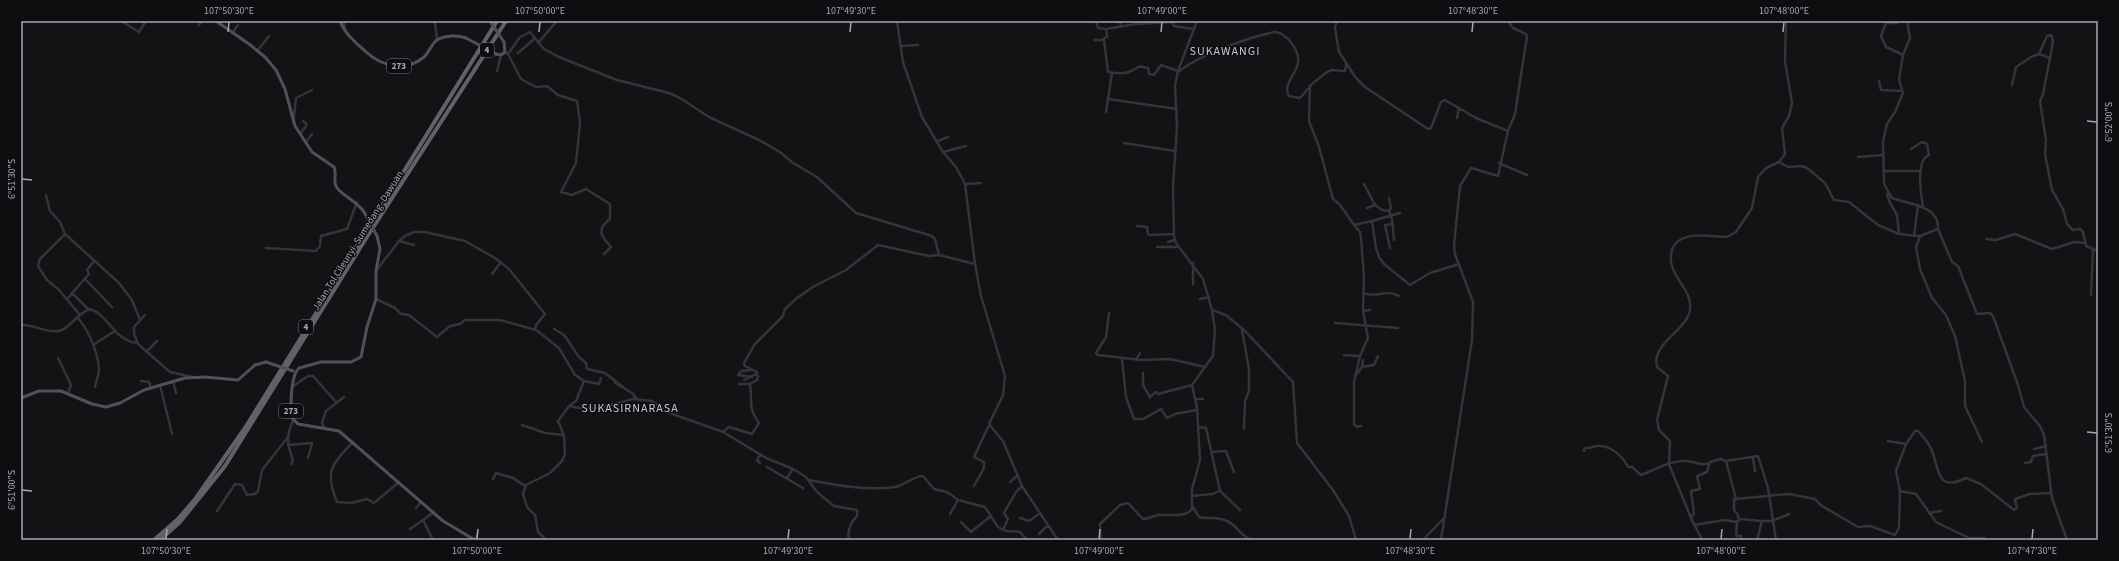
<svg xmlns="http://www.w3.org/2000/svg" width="2119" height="561" viewBox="0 0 2119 561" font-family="'Source Sans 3',sans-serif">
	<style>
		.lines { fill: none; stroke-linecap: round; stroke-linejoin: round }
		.minor { stroke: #34343a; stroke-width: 2.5 }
		.major { stroke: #505059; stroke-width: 3 }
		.highway { stroke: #60616b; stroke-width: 4 }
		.major-bridge { stroke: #505059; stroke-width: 3 }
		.ticks { fill: none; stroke: #a4a7b6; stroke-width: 1.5 }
		.labels { text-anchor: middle; stroke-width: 3; stroke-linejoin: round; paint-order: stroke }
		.shield { fill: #0e0e10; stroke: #777984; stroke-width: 1 }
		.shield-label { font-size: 9px; font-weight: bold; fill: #a4a7b6 }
		.street-label { font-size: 10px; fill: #a4a7b6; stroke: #0e0e10 }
		.quarter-label { font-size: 12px; letter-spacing: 1px; fill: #c5c7d2; stroke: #0e0e10 }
		.neatline { fill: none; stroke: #a4a7b6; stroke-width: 1.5 }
		.ticks-label { font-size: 10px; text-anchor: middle; fill: #a4a7b6 }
	</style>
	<rect width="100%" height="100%" fill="#131315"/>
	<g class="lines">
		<!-- minor -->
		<path class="minor" d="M121,21l18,11 7,-11
			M344,21l1,9
			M432,21l3,2 2,17
			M897,21l6,41 19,55 21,35 13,15 9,17 10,80 6,32 24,80 -2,19 -14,29 14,17 19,45 36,54
			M1096,21l2,7 7,1
			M1115,21l5,1 1,5
			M1197,21l-19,50 -3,15 2,42 -4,58 1,50 2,7 27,36 9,31 14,5 19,16 48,51 4,61 36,47 16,26 7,24
			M1337,21l-2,7 4,24 17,26 9,9 63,42 3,-1 10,-26 4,-2 31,18 32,13 -10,45 -27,-8 -11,18 -6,59 1,9 18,48 -1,38 -31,200
			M1900,21l-3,2h-11l-5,13 5,11 17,8
			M1173,22l1,4 19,3
			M199,25l3,-4
			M233,32l5,-7
			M1103,39l4,-2 -1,-8 30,-5 37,-2
			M1094,40h10l4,32c6,1 16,2 21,0 11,-4 5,-7 19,-4l1,6 5,1 7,-10 17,6
			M538,43l19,-22
			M901,46l17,-1
			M257,51l12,-15
			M505,52l3,2 13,25 15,8 11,-1 11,9 19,6 3,22 -4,40 -15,29 11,3 14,-6 24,15v15c-15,11 -8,18 1,28l-7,7
			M518,53l16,-14
			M508,54l12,-17 10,-5 14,17 15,8 58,23 52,13 11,5 29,19 50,23 21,12 13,11 24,14 39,36 76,23 3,3 4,16 36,9
			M2039,54l11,4
			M497,71l4,-16
			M1177,73c21,-18 72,-36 98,-41 12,1 25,19 23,31 -1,10 -16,22 -9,33l11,2 13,-15 14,-11 5,-2 13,1 1,-6
			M1879,81l2,9 21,1
			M1310,85l-1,36 10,26 14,52 7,6 14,20 18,-4 4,27 3,9 5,7 26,21 20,-12 29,-9
			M2012,85l4,-18 15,-10 8,-3 8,-18 4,-1 2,6 -3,17 -7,36 -3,7 6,39 -1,14 7,36 11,19 4,15 6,6 7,-1 3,3 3,14 12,5
			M1108,99l69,10
			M1106,112l6,-39
			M294,117l2,-19 16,-8
			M1457,118l2,-10
			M1508,131l7,-17 12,-78 -1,-2 -13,-6 -5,-7
			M301,133l5,-7v-3l-3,-2
			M938,141l10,-4
			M306,142l6,-8
			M1124,143l51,8
			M1911,149l11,-7 5,2 2,11c-14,5 -8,40 -6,52
			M943,152l23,-6
			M1858,157l25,-2
			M1779,162l9,5 13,-1 6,2 18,15 9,17 15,2 29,23 21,9 21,2 18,-7c2,-24 -31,-25 -46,-31l-8,-14 -1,-43 4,-17 8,-12 8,-19 -4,-13 4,-25 7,-17 -3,-17
			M1499,163l28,12
			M1884,171h36
			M965,184l16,-1
			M1364,184l11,21
			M1887,194l3,9 7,12 2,19
			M46,195l4,16 10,11 5,12 54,49 13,17 8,20
			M1367,208l8,-3 7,5 7,1 3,8 2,21
			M1389,211l2,-3 -2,-10
			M1372,221l28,-8
			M1354,225l6,7 1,6 3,39 -1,34 5,27 -8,18 -6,26v42l3,3 4,-1
			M1137,226l10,1 1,7 2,1 23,-1
			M1938,229l14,33 6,4 19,48 13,-1 3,3 25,69 6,22 16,19 4,9 8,63 15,42
			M65,234l-25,25 -2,7 9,14 12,10 21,25
			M1914,236l4,-31
			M1920,236l-4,11 4,22 12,29 14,17 9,21 10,45v25l17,36
			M1986,239l10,1 19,-6 37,15 22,-7 12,1
			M399,241l15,4
			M1168,242l7,-2
			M1157,247h22
			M266,248l50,3 4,-5 1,-10 26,-7 10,-27
			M1390,248l-5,-23 7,-1
			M376,271l23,-30 6,-5 9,-4h11l40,9 30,17 14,11 36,45 -9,11 -1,4 24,19 16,27 9,6 15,3 2,-6
			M492,274l9,-12
			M85,279l27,28
			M1193,284v-21
			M72,293l17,17
			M1363,293c15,6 21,-5 36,3
			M2091,295l2,-46
			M67,299l22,-25 -2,-4 7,-9
			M376,299l19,9 6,6 8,1 28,22 13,-11 10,-2 5,-4h35l36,10
			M1200,299l9,-2
			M1363,311l7,-1
			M1109,313l-3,24 -10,16 2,2 43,5 29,-1 35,8
			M145,315l-11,12v7l4,10 32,28 23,5
			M77,317c11,12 21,35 22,52 0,6 -3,12 -4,18
			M1335,323l63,5
			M21,325c14,-1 27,10 41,5 9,-4 16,-17 28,-21 20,7 23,31 47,34
			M554,329l10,6 15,22 7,6 1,6 18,4 18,14
			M1242,330l7,39v22l-4,10 -1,28
			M93,345l22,-14
			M147,351l10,-10
			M1344,355l16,1
			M58,358l13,27 -3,8
			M1122,359l4,38 8,22h9l18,-10 6,9 8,-4 22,-4
			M1136,360l4,-7
			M1362,367l12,-2 4,-9
			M751,370l-10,1 -3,4 14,2
			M1143,373v12l7,12 6,-5 2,2 34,-9
			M1356,375l6,-8 1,-7
			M744,380l12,-6
			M141,381l8,1 2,6
			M173,381l3,12
			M615,383l17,10 5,6
			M739,384h11
			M160,385l12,49
			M292,387l16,-11h5l23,26
			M1195,399h8
			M569,406l10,2h20l34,-9 19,2 15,11 56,20 43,26 27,11 13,8 11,15 17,14 23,4v6c-7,7 -10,15 -8,24
			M649,413l8,-8
			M522,425l23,8 19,2
			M324,427l-2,-4 4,-12 18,-14
			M1198,427l8,1 14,63 20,19
			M723,432l6,-5 23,7 7,-11c-12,-16 -6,-22 -9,-39l7,-4 1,-3 -2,-3 1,-2 -12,-6 -1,-3 11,-19 28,-28 2,-7 12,-11 16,-11 33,-17 32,-25 51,11 10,-1
			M1888,441l18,3
			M353,442c-21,22 -29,29 -16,60l14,1 16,-4 7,4 25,-21
			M288,445l24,-2 -4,15
			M2034,449l12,-3
			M1584,451l1,-3c6,1 10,-3 16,-2 12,1 22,11 27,21h4l9,8c14,-5 29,-15 45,-14 9,0 14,6 24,2
			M1212,452l14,-1 8,21
			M1753,458l2,13
			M1726,461l10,38h-2v11l4,5v3l2,1 -3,3 -1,14h5v4
			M760,463l-3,-3 3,-5
			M2025,463l6,-1 2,-6 13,-2
			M291,464l2,-4c-6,-15 -7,-25 0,-39
			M767,467l36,21
			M787,478l6,-9
			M493,479l3,-6 17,5 12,8
			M809,480c27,5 58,11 86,7 10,-2 19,-11 28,-11l11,13 13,3 11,8 27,7 13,20 8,4 14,1 7,8
			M1010,482l8,-7
			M974,486l10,-18v-6l-10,-5 15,-32
			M1191,496l22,-2 7,-4
			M1736,499l53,-5 26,5 7,7 36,21 12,-1 25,9 4,-7 1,-37
			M1193,507l6,10c9,2 20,0 28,4 11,5 14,16 25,19
			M416,508l5,-6
			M217,511l18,-27 7,1 5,10 8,-1 3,-3 4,-21 26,-33
			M1929,513l12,-2
			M950,514l8,-14
			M1020,518l9,3 11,-8
			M1691,518l3,-5 -3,-22 9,-2 -3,-13 10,-4 3,-10 10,-3 6,2 32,-5 10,32 8,52
			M1740,519l22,2
			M961,522l10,10 20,-16
			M1694,525l31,-5 12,2
			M410,529l13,-9
			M1003,530l5,-11 -4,-6 12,-21 6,-6
			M1039,534l9,-9
			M1971,538h14
			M433,540l-10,-20 11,-8
			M475,540l2,-6
			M546,540l-8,-8 -3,-17 -8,-8 -4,-13 3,-9 24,-12 12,-12 3,-7 -1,-19 -6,-14 11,-15 7,-5 8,-20
			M1101,540l-1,-16 20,-19 8,-2 15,16c6,0 10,-3 15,-4 11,-1 27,3 34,-6v-20l8,-29 -3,-52 -5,-23 21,-29 2,-26 -3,-20
			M1423,540l22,-23
			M1702,540l-11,-22 -22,-54 1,-23 -11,-11 -2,-10 11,-44 -11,-9c-6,-22 26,-35 32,-53 8,-25 -25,-38 -17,-64 7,-21 38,-13 55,-13l9,-5 16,-24 6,-31 8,-9 13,-6 6,-8 -3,-26 7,-12 3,-13 -7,-42 1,-40
			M1757,540l5,-19h10l17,-7
			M1973,540l-37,-18 -20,-28 -16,-3 -4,-20 10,-27 9,-13h3c6,7 11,11 14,20 8,21 5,41 34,27l15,6 33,26 3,-2 -2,-9 15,-5 21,-1"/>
		<!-- major -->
		<path class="major" d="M216,21l33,23 16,13 11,13 9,19 10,37 17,26 22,15c3,6 -1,13 2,19 3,8 21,15 28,26
			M340,21c5,13 15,21 25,30 16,15 40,22 59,6 5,-4 7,-13 13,-17 8,-5 21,-5 29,-2
			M496,54l5,1 4,-3 -1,-10
			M377,236l3,13 -4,22v28l-9,28 -6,30 -10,5h-30l-22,6c-9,8 -8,37 -8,49l7,7 41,7 104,90 32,19
			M21,398l18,-7h22l31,13 14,3 14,-4 24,-13 41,-12 20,-1 33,3 17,-15 11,-3"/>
		<!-- highway -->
		<path class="highway" d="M154,540l24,-21 18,-21 49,-70 252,-407
			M160,540l20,-18 45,-56 140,-226 141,-219"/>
		<!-- major-bridge -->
		<path class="major-bridge" d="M490,21l14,21
			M466,38l30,16
			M364,212l13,24
			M266,362l27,9"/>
	</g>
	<!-- ticks -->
	<path class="ticks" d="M228,32l1,-10M539,32l1,-10M850,32l1,-10M1161,32l1,-10M1472,32l1,-10M1783,32l1,-10M2087,121l10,1M22,179l10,1M2087,432l10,1M22,490l10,1M166,539l1,-10M477,539l1,-10M788,539l1,-10M1099,539l1,-10M1410,539l1,-10M1721,539l1,-10M2032,539l1,-10"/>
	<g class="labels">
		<!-- shield labels -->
		<g class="shield">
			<rect x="480" y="43" width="14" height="14" rx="3"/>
			<rect x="387" y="59" width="24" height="14" rx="3"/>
			<rect x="299" y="320" width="14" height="14" rx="3"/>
			<rect x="279" y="404" width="24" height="14" rx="3"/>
		</g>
		<g class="shield-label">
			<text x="487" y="53">4</text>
			<text x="399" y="69">273</text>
			<text x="306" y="330">4</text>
			<text x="291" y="414">273</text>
		</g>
		<!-- street labels -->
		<g class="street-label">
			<text transform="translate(357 240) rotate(-58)" y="4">Jalan Tol Cileunyi–Sumedang–Dawuan</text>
		</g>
		<!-- quarter labels -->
		<g class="quarter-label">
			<text x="1225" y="55">SUKAWANGI</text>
			<text x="630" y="412">SUKASIRNARASA</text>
		</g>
	</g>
	<!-- border -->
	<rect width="2119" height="561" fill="none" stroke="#0e0e10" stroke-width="44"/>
	<rect x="22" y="22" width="2075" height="517" class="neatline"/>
	<g class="ticks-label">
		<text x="229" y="14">107°50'30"E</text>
		<text x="540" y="14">107°50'00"E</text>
		<text x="851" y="14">107°49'30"E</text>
		<text x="1162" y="14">107°49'00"E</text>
		<text x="1473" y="14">107°48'30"E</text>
		<text x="1784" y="14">107°48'00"E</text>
		<text transform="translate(2108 122) rotate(-90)" y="4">6°52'00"S</text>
		<text transform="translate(11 179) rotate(-90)" y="4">6°51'30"S</text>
		<text transform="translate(2108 433) rotate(-90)" y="4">6°51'30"S</text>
		<text transform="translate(11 490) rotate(-90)" y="4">6°51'00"S</text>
		<text x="166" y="554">107°50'30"E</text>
		<text x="477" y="554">107°50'00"E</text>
		<text x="788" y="554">107°49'30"E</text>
		<text x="1099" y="554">107°49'00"E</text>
		<text x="1410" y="554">107°48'30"E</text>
		<text x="1721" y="554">107°48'00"E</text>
		<text x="2032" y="554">107°47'30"E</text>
	</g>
</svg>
